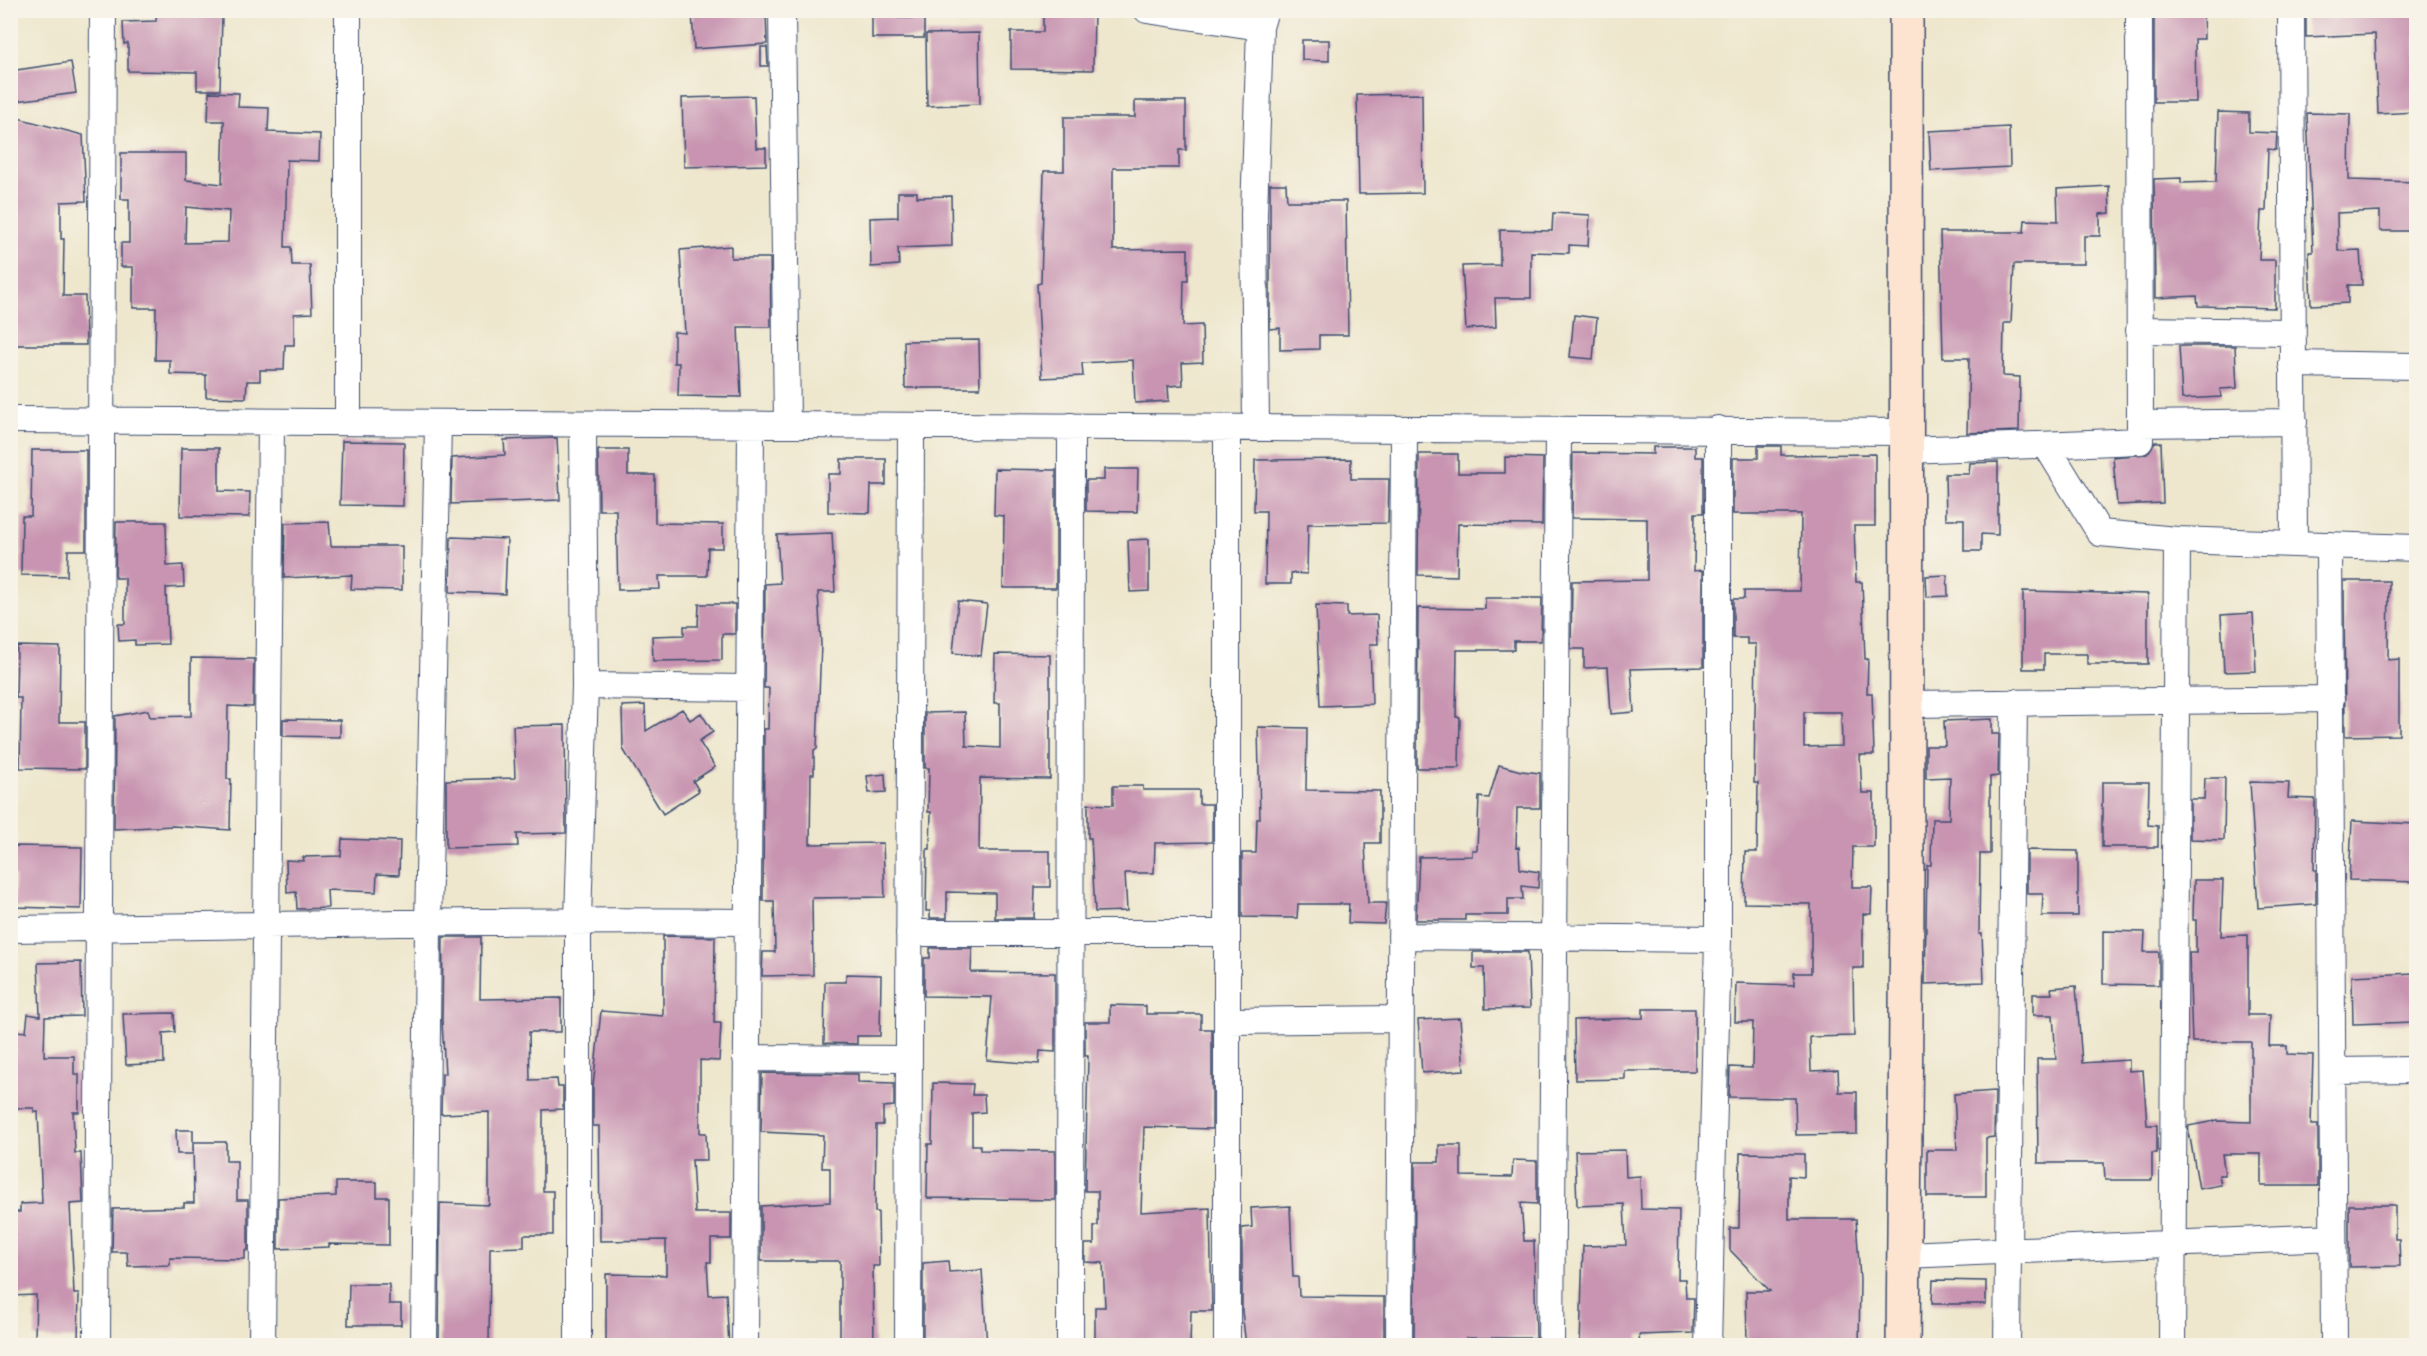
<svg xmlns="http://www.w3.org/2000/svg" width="2427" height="1356" viewBox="0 0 2427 1356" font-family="Caveat,sans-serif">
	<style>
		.building { fill: #c894b1; fill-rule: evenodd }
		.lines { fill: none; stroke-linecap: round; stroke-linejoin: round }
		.street-casing { stroke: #3b4b6f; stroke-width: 28 }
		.secondary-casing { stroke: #3b4b6f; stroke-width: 36 }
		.street { stroke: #fff; stroke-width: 26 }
		.secondary { stroke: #fde4d1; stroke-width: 33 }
	</style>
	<rect width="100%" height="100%" fill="#f7f3e8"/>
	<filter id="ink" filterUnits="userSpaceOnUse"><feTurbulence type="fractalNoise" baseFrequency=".0167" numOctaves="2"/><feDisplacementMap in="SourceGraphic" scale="12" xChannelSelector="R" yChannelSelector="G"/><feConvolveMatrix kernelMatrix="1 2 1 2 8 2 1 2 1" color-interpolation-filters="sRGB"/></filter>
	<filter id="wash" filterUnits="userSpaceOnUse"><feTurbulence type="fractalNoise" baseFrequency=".008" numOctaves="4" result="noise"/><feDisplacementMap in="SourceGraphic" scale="24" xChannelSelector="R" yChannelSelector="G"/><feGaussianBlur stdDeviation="1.35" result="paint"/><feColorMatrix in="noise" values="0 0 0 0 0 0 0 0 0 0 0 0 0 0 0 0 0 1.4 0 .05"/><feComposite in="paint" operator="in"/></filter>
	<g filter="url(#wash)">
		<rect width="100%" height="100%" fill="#eee7cd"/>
		<g id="blocks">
			<!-- building -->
			<path class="building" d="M157,10h52v7h13l-2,73h-23v-18l-69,-1v-28l-4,1 -1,-22 33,-1z
				M692,10h74l1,34 -73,5z
				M872,10h27v8h25v20h-52z
				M1052,10h42l-1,60 -82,-1v-37h32v-17h9z
				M2154,10h49l1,29h-9l1,63h-42z
				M2306,10h110v102l-38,2 -3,-80 -69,3z
				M979,33l1,71 -53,2 -1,-72z
				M1302,40h27v21l-27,-1z
				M761,47h6l1,19h-7z
				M71,62l5,31 -66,9v-31z
				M209,92l30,1 -1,14 31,1 -1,24 52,2 -1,27 -32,-1 -2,87h6l1,18h18l2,48 -18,1v31h-9l-1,25h-24v11h-13l-1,17 -40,-1v-22l-36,-1v-14h-15l1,-52h-23v-41h-12v-24h8v-44h-8v-46h65v27l36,4 2,-63h-16zM186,207l43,4 -1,31 -43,1z
				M1422,94l1,99 -64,1 -2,-99z
				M754,96l2,52h10v17l-82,2 -2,-69z
				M1135,101h51v49h-7v18h-66v82l75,-1v31h-4l-1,46 19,-1 1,37 -21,1 1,22 -15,1 1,15 -34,2 -2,-43 -51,3 1,13 -41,2 -5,-94 4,-1 3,-112h20v-54h71z
				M2218,112l31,1v19l28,1 -1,17 -8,-1 -2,62h-5l-2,49h16v48l-77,-2 -1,-10 -42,2 -1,-119 27,-1v5l35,-1z
				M2307,113l43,1 -1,66 67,2v49h-36v-20l-43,2 1,38 22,-1 2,35h-14v18l-37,2 -2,-53h4z
				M10,116l73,19 3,66 -25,1v37h3l-1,57h22l1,49h-76z
				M2009,127l1,40 -79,4 -2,-40z
				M1270,184h16l1,17h59l2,134h-29v14l-39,1v-22l-10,1z
				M2109,186l1,27 -10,1v22h-16v28h-70l-3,59h-7l-1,53 17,1 -1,54 -52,2 2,-75h-26l-3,-126h84l1,-12 33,1 -1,-32z
				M898,192h19v5l34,-1 1,50 -54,2 1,17 -28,2 -1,-49 28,-1z
				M1553,213l37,2 -2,31 -19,-1v8l-38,-1v46h-36l1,29 -30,2 -4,-63 38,-1v-35l52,1z
				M731,246v12h39l1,69h-33l3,70 -63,-1 1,-33h-5v-31l11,1 -5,-83z
				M1574,315l23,3 -4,41 -23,-2z
				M979,340l1,48h-75l-1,-47z
				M2179,346h56l2,42 -17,1 1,8 -39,2z
				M557,438l3,62 -109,4 1,-46 53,-3 -1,-15z
				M342,441l62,1 -1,64 -63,-1z
				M2155,442h6l2,61 -46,2 -4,-48 34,-3z
				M1758,446h23v9l94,-1v72h-21l2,56h6l3,77h3l-1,34h5l2,62h-14l2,38h12v54h-21l-1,40h20l-1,27h-8v54h-10l1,68 -44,1 1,34 27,-1 1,22h18v42l-61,1 -1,-37 -66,-1 1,-30 22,1 1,-46h-18l1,-39 58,2v-12h17v-69l-67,-1 1,-51h12l1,-69h-4l2,-139h-9v-6h-14v-39h11v-8h56l1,-77h-68v-56h25zM1804,712h37l1,34 -38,1z
				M1653,447h42v10h8v56h-8l-1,58 9,-1v97l-72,2 3,43 -23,2 -3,-47 -24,1v-19h-13l1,-68 75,-1v-61l-75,-1 1,-65 80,1z
				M181,448h38v43l31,1 -1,25 -69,-1z
				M32,450h54v100h-18l-1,26 -46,-1 1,-59h9z
				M598,450h30v25h27v48l68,1v24h-15l-1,28h-48l1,13 -42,1 -2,-80h-17z
				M1419,454h39v19h47v-16l38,1 -1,67 -84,-1 -1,52 -39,-1z
				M841,459h45v26h-15l-1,28 -42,-1v-38h13z
				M1351,459v20h38l-1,44 -80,1 -1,50 -16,-1v11h-26l1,-73h-12l1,-51z
				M1998,462v73l-17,-1v17h-17v-32h-18l-1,-45h24l1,-11z
				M995,469l61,1v118h-53l1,-72 -10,-1z
				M1104,469h34l-1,43 -51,-1v-31h18z
				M116,522h50l1,44 16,-1 1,22 -18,1 2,56 -33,1v-5l-16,1 -1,-17h7v-46h-10z
				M329,522l2,24h71v44l-51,-1 1,-14 -68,3 1,-55z
				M832,533l3,59h-17l3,52 -4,105 -3,1v24h-3l-1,70 73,-1 2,54 -73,1 1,77 -51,1 1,-24h12l-1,-51h-11l1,-172h4l1,-41h-5l1,-104 15,-1 -3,-48z
				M451,537l56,2 -2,55 -55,-2z
				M1149,539v52l-19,1 -2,-52z
				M1947,575l1,21 -21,1 -1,-21z
				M2344,581h45l-1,79 11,-1v76l-54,1z
				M2023,591l125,3v70h-61v-10h-43v15h-21z
				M1485,598h57l-1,43h-27v9h-57l-1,67h4l-1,51h-42l1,-160 67,1z
				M958,601l29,3 -6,52 -28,-3z
				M699,604h36v30h-13v26l-69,1 -1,-25 32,-1v-9h14z
				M1316,605l31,1v10l30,-1 1,29h-8l2,60 -52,2z
				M2253,613l3,58 -32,1 -3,-57z
				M17,646l43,1 -1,75h26v47l-65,-1 1,-70h-5z
				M995,654l55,1v124l-70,-1 -1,73h71v36h-15l-1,31h-39v-25l-48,-1v26h-17v-7h-4l1,-62h3l1,-37h-3l1,-44h-4v-55l40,-1 1,34 34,2v-45h-6z
				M191,658l63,1 -1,48 -25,-1 -1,73h4l-1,51 -57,-4 -59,3 1,-113 33,-6 2,7 41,-1z
				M645,705l1,26 36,-22 8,11 11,-7 12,19 -14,9 16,26 -22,14 6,10 -36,23 -40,-65 -1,-43z
				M283,719l57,1v17l-57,-1z
				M1992,719v15h7l-1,42 -8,1v77h-10l-1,80h3l2,48 -59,2 2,-119h4l1,-46h17l1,-42 -24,1v-32h19l-1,-25z
				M565,725l1,108 -49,1 1,12 -72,2v-68l69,-2 -2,-52z
				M1258,727l49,1 -1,62 74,1v52h-15l3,60h18l-2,21 -36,-1 1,-19h-51l-1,14 -55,-1v-64h14l1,-34h3z
				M1499,765l22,6 19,2v35h-23l-1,40 3,-1 1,22 19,3 -1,16 -16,-2 1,13h-15v16h-43v5h-49l3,-63 53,-1v-6h5l2,-53 10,1z
				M885,774l1,18 -17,1 -2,-17z
				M2205,778h20l-1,62 -34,-1v-40h14z
				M2102,782h47l-1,43 10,1v21h-56z
				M2250,782l39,1 -1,15 27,1 -1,71h2v34l-58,4z
				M1113,786h30v4h56v14h13v38l-57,1 -1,30h-29l2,38 -32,1 -4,-74h-3v-34l25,1z
				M2352,821l64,3v58l-67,-2z
				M342,839l58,2 -1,34 -22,-1 -1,18 -49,-2 1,18 -31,1 -1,-17 -9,1 -1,-33 18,1 -1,-4 38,-1z
				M10,846l72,1 -1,62 -67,-2 1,-31h-5z
				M2027,850l51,1v65h-36l1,-22h-16z
				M2194,880h29l-2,56 27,-1v80h22l-1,31h18v8l26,1 -2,70h7v61h-57v-32h-39l3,21h-6l2,10 -22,4 -11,-63 27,-5 36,1v-80h-59l-3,-89h7v-33h-3z
				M2103,931l42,1 -1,20h15v33l-56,-1z
				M663,936l52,1 -1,86h7l-2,38 -19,-1v73h6l1,27h-15l3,53h36v26h-20v23h-4l2,33 17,-1 3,52h-123v-72l60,1v-35l-66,1 -1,-115h-6v-40l8,-75 62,5z
				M443,937h38l-1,62 81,-1v34h-32l1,48 27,-1 1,8h5v22l-20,1v81h10v44h-29v12l-34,1 -1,98h-50l1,-143 49,2v-93l-48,2 1,-40h3l-3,-52z
				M930,948h42l-1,24 84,1v79l-15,-1 -1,13 -52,-4 5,-63 -68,-1v-38h6z
				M1473,952h55l2,56 -45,1 -1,-41h-11z
				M81,962l1,54 -37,1 -1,39h30v18h5v38h-6l2,41h6l2,50 -13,1 4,90h5l-1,45 -43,-1 1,-43 -26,1v-84h10v-8l22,-1 -4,-91h-4v-4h-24v-56h5l1,-21 10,1 2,-18 12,2 -2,-53z
				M2414,973l1,49 -62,2 -1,-48z
				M846,974l35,1 -1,61h-23v8l-33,-1 1,-61h21z
				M2076,986l6,77 47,-3v11l14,-1 4,55h10v28h-5v27h-47l-1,-17h-66l-1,-104h19l-3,-44h-20v-21h19l-1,-6z
				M1110,1005l36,1v8h55v15h11v100l-68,-2 -3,85 69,-4 2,103h-21l-1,35h-95v-39h10l-2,-44 -18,-1v-18h9v-18h4v-35h-13l3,-135h-3v-34h25z
				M1643,1009h52v62h-70v8l-50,1 -1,-60 69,-2z
				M174,1013l1,19 -12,1 1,30 -38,2 -3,-51z
				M1460,1018l4,52 -42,3 -4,-53z
				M762,1073l96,1v8l36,1v23l-11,1v18h-7l-1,87h3l1,54h-6l1,80h-34v-85h-79v-55l69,-4v-34h-8l1,-33 -62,-3z
				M933,1083l40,1 -1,11h12l1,17 -13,1v32h8v5l75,1v49l-128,-2 1,-54h4z
				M1995,1091l-1,46 -8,1v59h-59v-47h30l-3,-56z
				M176,1130h17v24h-16z
				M193,1142h33v19h11v39h11v50l-3,1v8l-75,-1v7l-42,1 -1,-14h-15l1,-43 71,-2v-4h10z
				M1439,1145h22v31l51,1 1,-17 24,1v43l-16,-1 3,38h10l2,97h-70l-2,8h-50l1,-184h24z
				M1625,1150l1,27 14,-1 1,33 38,1 -1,69h7l1,19h8l-1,35 -54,2 1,11h-60l3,-100 43,-1 -2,-41 -47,2 -2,-55z
				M1740,1153l64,1v23l-15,-1v43h67l4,61 -1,66h-59v-4l-53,1 -1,-52h24l-40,-41v-22h9z
				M336,1182h41v15h12v48l-60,-1v3l-51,2v-51l58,-2z
				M2349,1205h46v34h4l1,27 -51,1z
				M1290,1206l3,71h5l1,19 85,1v43l-22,1v5h-116l-4,-35v-83l10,-1 -1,-19z
				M948,1261l1,11 33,-2 5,76h-64v-83z
				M1933,1280l53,1v23h-54z
				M349,1284h40v20h12v21h-53z"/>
		</g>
	</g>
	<g filter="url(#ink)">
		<use href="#blocks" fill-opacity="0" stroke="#3b4b6f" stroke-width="1.5"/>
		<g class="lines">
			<defs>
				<path id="street" d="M348,10v412
					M782,10l5,415
					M1147,10l113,17 5,-17
					M2291,10l3,534
					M2139,330l153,2
					M2292,364l124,2
					M10,420l1898,12
					M2140,424l154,-2
					M1227,428v918
					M1256,428l-2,-214 6,-187
					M2046,445l54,88 77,7 239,8
					M1907,450l233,-9 -1,-431
					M2329,545l5,801
					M585,686l163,2
					M1907,704l424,-5
					M10,929c246,-3 491,-10 736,-7
					M909,933h318
					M1401,936l317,3
					M1227,1021l173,-2
					M746,1058l163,1
					M2333,1071l83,-1
					M1904,1255l429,-18
					M97,1346l6,-1336
					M262,1346l9,-924
					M424,1346l4,-421 10,-502
					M578,1346v-426l7,-234 -2,-262
					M745,1346l6,-921
					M908,1346l3,-920
					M1070,1346l1,-920
					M1399,1346l5,-917
					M1551,1346l7,-916
					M1708,1346l10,-407v-510
					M2007,1346l7,-644
					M2172,1346l5,-806"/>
				<path id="secondary" d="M1903,1346l4,-444 -1,-892"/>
			</defs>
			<!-- street casing -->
			<use href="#street" class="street-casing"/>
			<!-- secondary casing -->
			<use href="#secondary" class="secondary-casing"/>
			<!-- street -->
			<use href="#street" class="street"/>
			<!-- secondary -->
			<use href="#secondary" class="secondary"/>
		</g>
	</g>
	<!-- margin -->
	<rect width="2427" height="1356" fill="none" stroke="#f7f3e8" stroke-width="36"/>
</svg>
